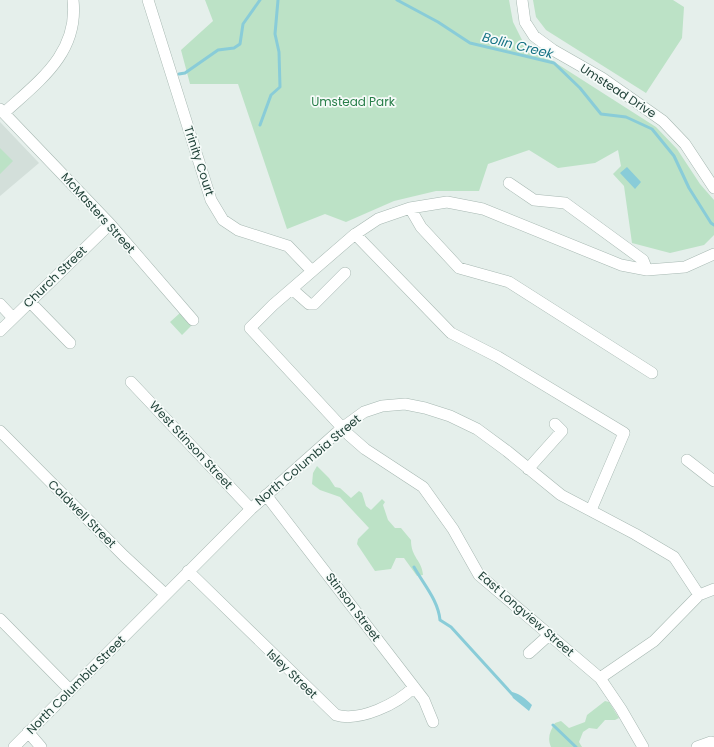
<svg xmlns="http://www.w3.org/2000/svg" width="714" height="747" viewBox="0 0 714 747" font-family="Poppins,sans-serif">
	<style>
		.built { fill: #d3dfda }
		.green { fill: #bce2c6 }
		.water { fill: #89ccd8 }
		.lines { fill: none; stroke-linecap: round; stroke-linejoin: round }
		.stream { stroke: #89ccd8; stroke-width: 3 }
		.minor-casing { stroke: #a7b8b2; stroke-width: 12 }
		.minor { stroke: #fff; stroke-width: 11 }
		.labels { text-anchor: middle; stroke-width: 3.5; stroke-linejoin: round; paint-order: stroke }
		.street-label { font-size: 12px; fill: #22433a; stroke: #f6fbf9 }
		.park-label { font-size: 12px; fill: #287e49; stroke: #f6fbf9 }
		.water-label { font-size: 13px; font-style: italic; fill: #167385; stroke: #f6fbf9 }
	</style>
	<rect width="100%" height="100%" fill="#e5efeb"/>
	<!-- built -->
	<path class="built" d="M0,122l39,41 -39,33z"/>
	<!-- green -->
	<path class="green" d="M205,0h304l4,22 10,20 133,85 21,22 23,35 14,16v35l-10,10 -34,8 -38,-10 -8,-57 -11,-12 8,-8 -3,-16 -23,13 -37,5 -29,-18 -41,14 -9,27h-43l-42,10 -48,21 -21,-8 -38,15 -49,-145h-48l-9,-34 32,-29z
		M533,0h140l11,7 -2,31 -36,55 -100,-63 -10,-13z
		M0,148l13,13 -13,13z
		M180,313l11,13 -9,9 -12,-13z
		M317,466l12,12 6,9 5,1 11,10 8,-7 3,2 4,13 5,4 11,-11 3,3 -2,3 5,15 7,8h6l10,12c0,18 11,20 12,35l-6,1 -13,-18h-8l-5,11 -16,2 -18,-27 1,-5 11,-11 -29,-31 -20,-7 -8,-6 1,-11z
		M605,701l4,1 10,16 -4,2h-10l-8,9 -8,-1 -6,4 -4,10 3,5h-31c-4,-9 -1,-16 4,-24l6,-2 8,7 16,-6 2,-7z"/>
	<!-- water -->
	<path class="water" d="M627,167l14,15 -6,7 -15,-16z
		M510,692c8,0 16,7 22,13l-3,6 -16,-13z"/>
	<g class="lines">
		<!-- stream -->
		<path class="stream" d="M397,0l41,22 32,21 84,20 26,25 21,26 25,3 26,12 22,27 15,32 22,35 3,2
			M179,74l6,-1 33,-23 16,-2 6,-4 3,-20 17,-24
			M260,125l11,-30 9,-8 -1,-35 -4,-18 3,-34
			M414,567c10,18 24,33 26,53l11,7 61,67
			M553,725l23,22"/>
		<defs>
			<path id="minor" d="M148,0l63,200 12,20 15,10 50,16 24,25
				M522,0l3,22 9,14 19,14 49,28 61,43 22,23 29,44
				M0,109l110,115 83,96
				M4,113c35,-32 75,-60 69,-113
				M509,183l25,17 31,3 78,57 4,10
				M410,208l11,19 38,41 50,14 143,91
				M355,234l96,99 47,24 126,76 -33,77
				M292,289l17,15h5l31,-31
				M30,302l40,41
				M0,304l13,14
				M0,331l110,-107
				M131,382l120,127
				M0,431l124,125 41,38
				M687,460l27,21
				M528,469l34,-38 -7,-7
				M266,495l158,205 9,22
				M188,571l148,144c24,7 61,-11 78,-28
				M699,595l15,-6
				M0,619l70,71
				M529,653l20,-18
				M28,732l13,15
				M14,747l237,-238 91,-81 22,-16 18,-6 23,-2 20,4 25,8 27,13 30,22 54,44 74,39 39,23 25,38 -45,46 -54,37
				M643,747l-22,-38 -21,-31 -121,-103 -26,-46 -30,-42 -58,-38 -16,-14 -99,-107 23,-23 81,-70 24,-16 32,-11 37,-6 36,7 138,56 26,5 38,-3 29,-13
				M697,747l14,-5 3,1"/>
		</defs>
		<!-- minor casing -->
		<use href="#minor" class="minor-casing"/>
		<!-- minor -->
		<use href="#minor" class="minor"/>
	</g>
	<g class="labels">
		<!-- street labels -->
		<g class="street-label">
			<text transform="translate(618 91) rotate(33)" y="4">Umstead Drive</text>
			<text transform="translate(199 161) rotate(72)" y="4">Trinity Court</text>
			<text transform="translate(98 213) rotate(48)" y="4">McMasters Street</text>
			<text transform="translate(55 277) rotate(-44)" y="4">Church Street</text>
			<text transform="translate(191 445) rotate(47)" y="4">West Stinson Street</text>
			<text transform="translate(308 460) rotate(-40)" y="4">North Columbia Street</text>
			<text transform="translate(82 514) rotate(45)" y="4">Caldwell Street</text>
			<text transform="translate(353 607) rotate(53)" y="4">Stinson Street</text>
			<text transform="translate(526 614) rotate(41)" y="4">East Longview Street</text>
			<text transform="translate(292 674) rotate(44)" y="4">Isley Street</text>
			<text transform="translate(76 685) rotate(-45)" y="4">North Columbia Street</text>
		</g>
		<!-- park labels -->
		<g class="park-label">
			<text x="353" y="106">Umstead Park</text>
		</g>
		<!-- water labels -->
		<g class="water-label">
			<text transform="translate(518 45) rotate(14)" y="5">Bolin Creek</text>
		</g>
	</g>
</svg>
